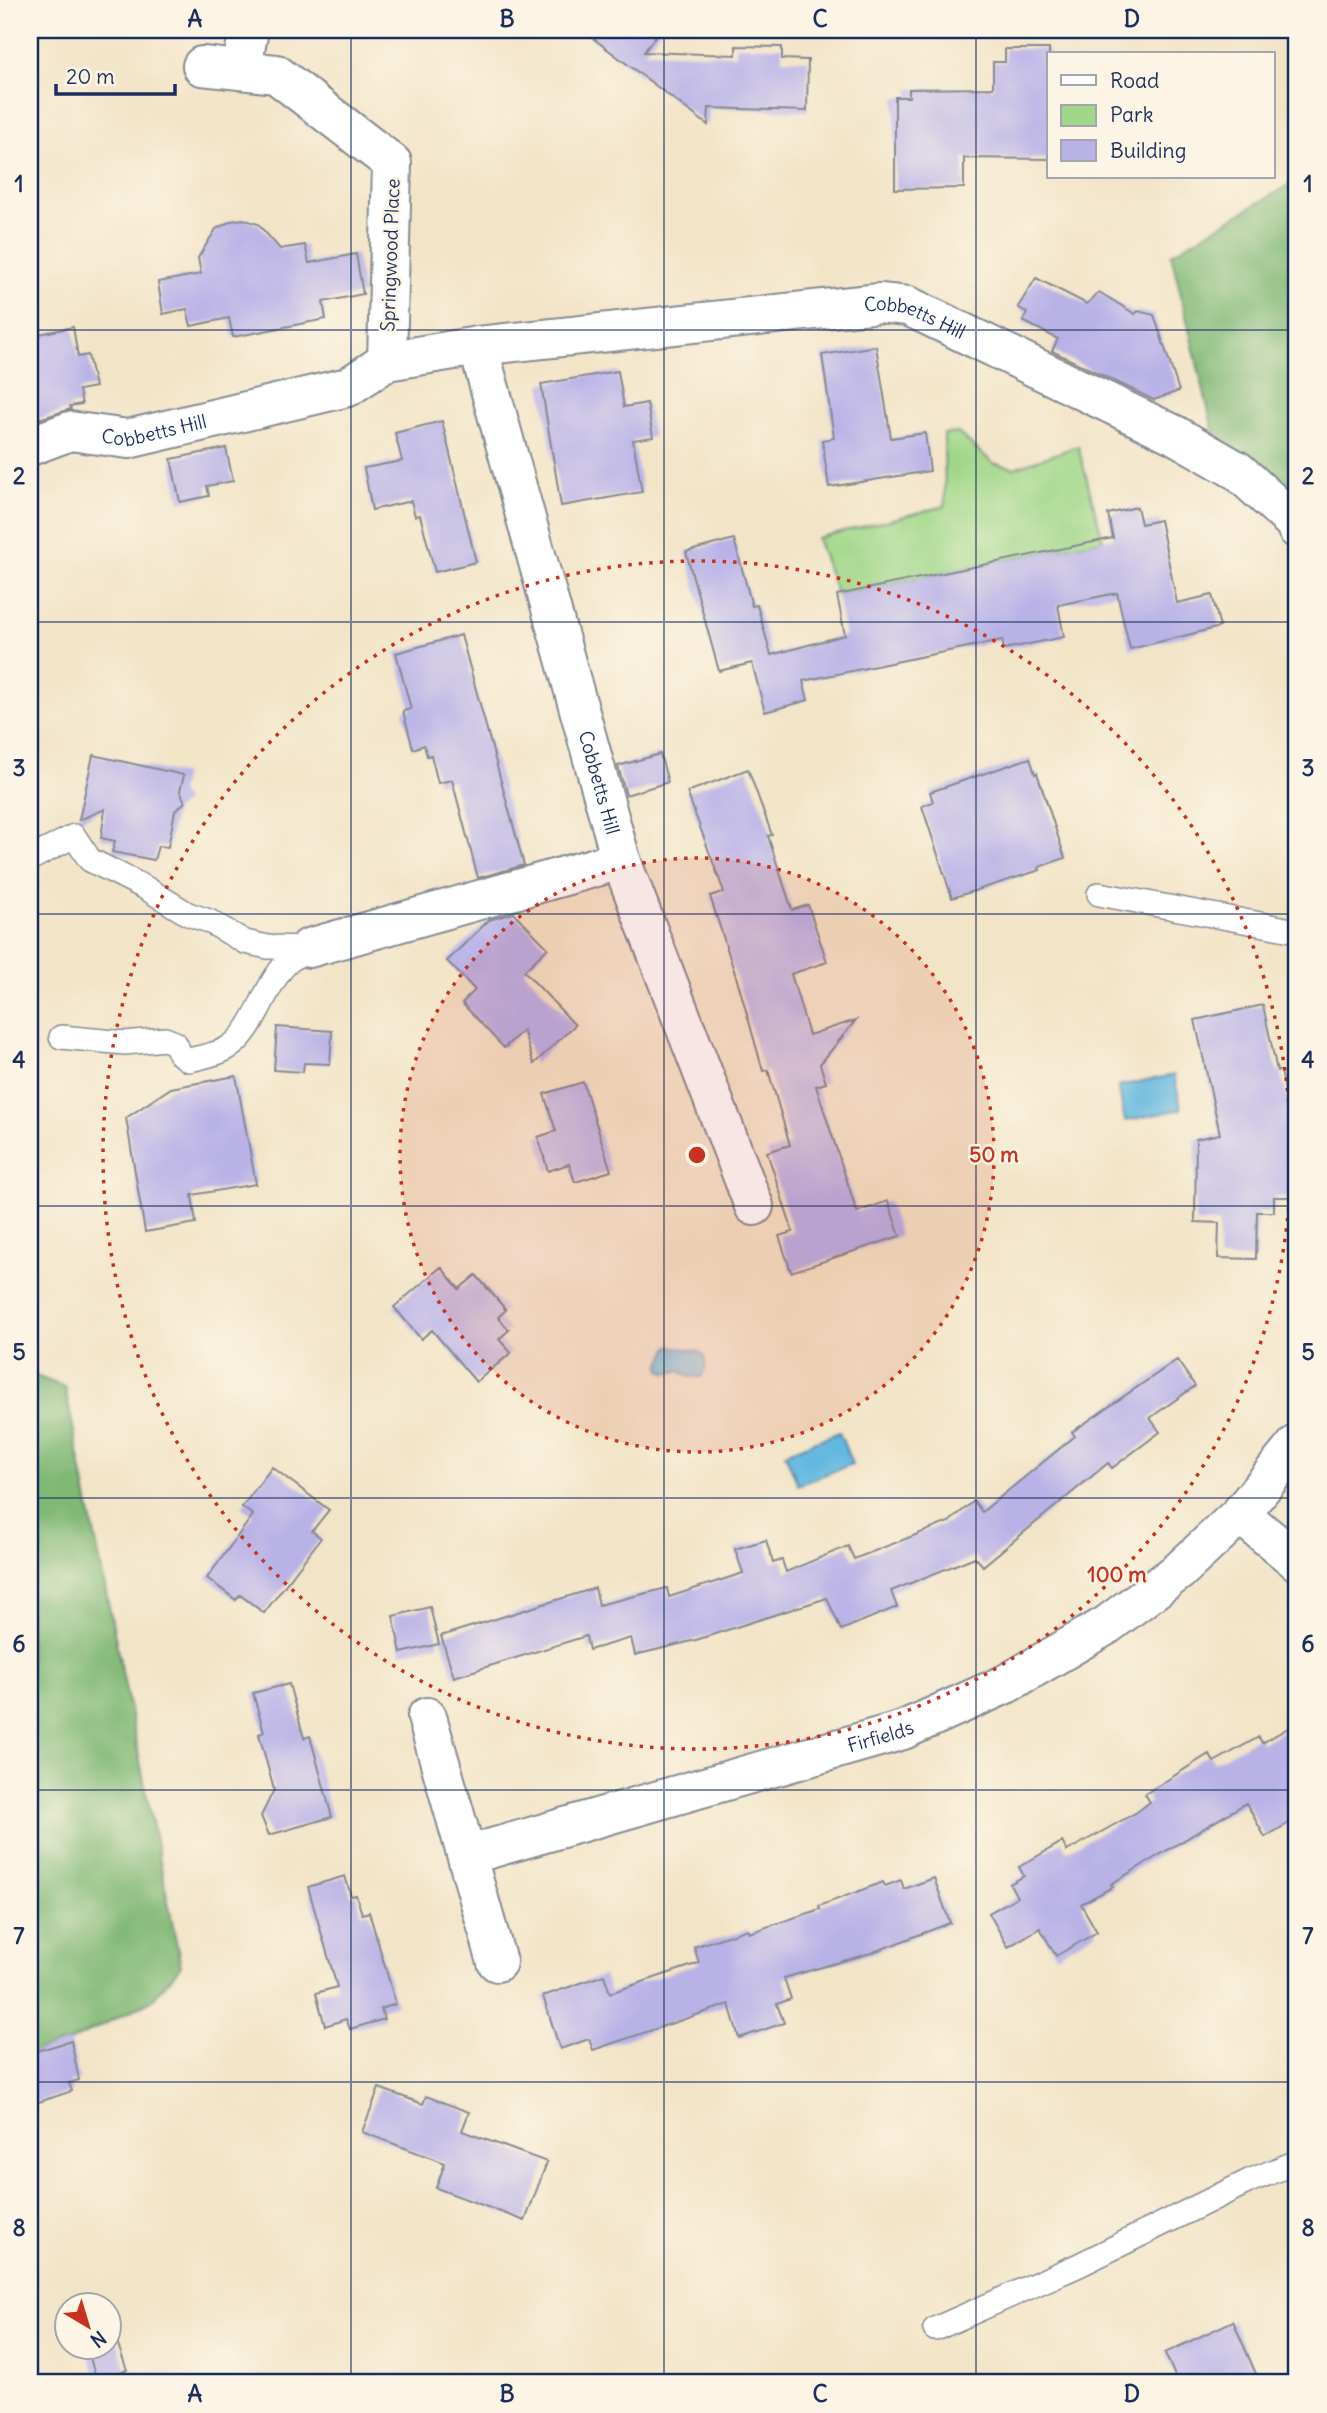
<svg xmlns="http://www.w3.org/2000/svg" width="1327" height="2413" viewBox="0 0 1327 2413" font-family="Delius,sans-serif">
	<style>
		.green { fill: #a0d789; stroke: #5e8374; stroke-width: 2 }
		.forest { fill: #80b875; stroke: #4e746a; stroke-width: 2 }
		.water { fill: #62b8df; stroke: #3e749e; stroke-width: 2 }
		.building { fill: #b9b2e7 }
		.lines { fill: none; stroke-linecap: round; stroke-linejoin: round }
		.service-casing { stroke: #868a92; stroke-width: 26 }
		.minor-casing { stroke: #868a92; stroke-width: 42 }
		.service { stroke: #fff; stroke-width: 23 }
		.minor { stroke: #fff; stroke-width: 38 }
		.grid { fill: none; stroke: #1b2f5e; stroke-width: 2; stroke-opacity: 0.55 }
		.ring { fill: none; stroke: #c8321e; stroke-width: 3.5; stroke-dasharray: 3.5 7 }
		.labels { text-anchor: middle; stroke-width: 5; stroke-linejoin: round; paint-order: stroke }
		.street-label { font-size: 19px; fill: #1b2f5e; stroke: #fcf5e5 }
		.centre { fill: #c8321e; stroke: #fcf5e5; stroke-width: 3.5 }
		.ring-label { font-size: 21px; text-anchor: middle; font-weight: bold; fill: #c8321e; stroke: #fcf5e5; stroke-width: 5; stroke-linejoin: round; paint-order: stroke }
		.neatline { fill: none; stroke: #1b2f5e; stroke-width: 2.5 }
		.grid-label { font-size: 23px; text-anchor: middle; font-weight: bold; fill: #1b2f5e }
	</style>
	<rect width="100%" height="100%" fill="#fcf5e5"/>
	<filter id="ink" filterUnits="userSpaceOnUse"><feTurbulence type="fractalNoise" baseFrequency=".0143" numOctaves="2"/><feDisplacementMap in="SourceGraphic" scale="14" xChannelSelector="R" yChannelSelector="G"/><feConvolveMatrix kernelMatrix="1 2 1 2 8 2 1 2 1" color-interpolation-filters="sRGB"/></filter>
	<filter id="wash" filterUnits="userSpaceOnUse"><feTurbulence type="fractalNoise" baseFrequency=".00686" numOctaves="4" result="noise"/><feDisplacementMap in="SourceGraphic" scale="28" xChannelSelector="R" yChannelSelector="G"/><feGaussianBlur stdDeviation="1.57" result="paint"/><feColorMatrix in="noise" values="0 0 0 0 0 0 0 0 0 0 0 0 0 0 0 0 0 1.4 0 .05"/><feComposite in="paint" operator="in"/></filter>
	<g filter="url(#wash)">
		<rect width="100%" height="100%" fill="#f2e4c7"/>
		<!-- green -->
		<path class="green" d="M958,433l35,30 21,5 64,-22 25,94 -266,55 -20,-57 128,-32 -1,-72z"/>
		<!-- forest -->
		<path class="forest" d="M1297,180v330l-82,-72 -44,-184z
			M30,1374l35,13 116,579 -29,34 -81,41 -41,12z"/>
		<!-- water -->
		<path class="water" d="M1174,1075l7,34 -56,12 -7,-35z
			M669,1346l29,5 6,4 2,13 -5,9h-11l-11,-6 -11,2 -7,-3 -1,-4z
			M839,1432l13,32 -54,21 -13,-32z"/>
		<g id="blocks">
			<!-- building -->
			<path class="building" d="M582,30h78l-16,22 92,3v-9l46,1v12l26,1 -1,51 -98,-3 -1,17z
				M1005,49h44v110l-85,-1v30l-69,1v-92h14v-8l84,-1v-26h12z
				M243,219l15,5 22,25 25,-4 4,18 47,-9 7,40 -40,8 3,17 -93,18 -4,-19 -38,8 -4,-17 -24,5 -5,-32 43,-8 -3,-16 18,-29 15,-8z
				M1036,278l51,26 12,-12 36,22 3,-3 16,4 25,76 -25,9 -102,-49 6,-12 -35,-18 4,-8 -9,-6z
				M73,327l5,30 10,-2 7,32 -16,3 3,14 -12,2 1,3 -32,10 -2,-10 -7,2v-75z
				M876,346l15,92 34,-5 5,38 -101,16 -7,-47 12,-2 -12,-83z
				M618,371l6,36 23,-4 6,34 -20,3 9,52 -81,14 -20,-122z
				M442,421l34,141 -41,10 -15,-57 -5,1 -4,-15 -39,9 -8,-42 38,-7 -7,-28z
				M226,448l7,33 -26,5 2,10 -29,6 -9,-43z
				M1137,507l4,17 19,-4 17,83 35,-8 8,32 -90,22 -13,-56 -59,12 6,32 -60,12 -2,-9 -199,41 5,19 -43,12 -13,-49 -33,8 -33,-119 48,-13 18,67 5,-1 14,50 74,-20 -8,-40 276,-57 -5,-24z
				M461,635l63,230 -46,13 -26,-98 -14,3 -7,-28 -4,1 -3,-11 -11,4 -10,-38 8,-2 -15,-56z
				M660,754l8,28 -42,13 -8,-29z
				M93,755l91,20 -4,16 5,11 -10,9 -7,36 -10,-1 -4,14 -42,-8 3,-11 -14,-3 4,-29 -26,11z
				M1030,758l5,16 2,-1 28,85 -26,9 1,3 -88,28 -30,-92 11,-4 -3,-10z
				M748,769l24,66 -4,1 24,74 16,-5 19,57 -36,12 18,61 47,-15 -36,44 6,19 -10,3 41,126 31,-11 12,35 -109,36 -12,-36 14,-4 -26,-80 23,-7 -22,-75 -5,1 -24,-85 -29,-90 14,-4 -37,-100z
				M514,913l34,35 -24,23 51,54 -41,39 -11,-34 -19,18 -42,-45 13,-13 -28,-29 42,-41z
				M1263,1005l14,66h4l10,45 1,81h-18v15h-17l-1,47 -38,-1 1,-35 -24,-1 1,-83 24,-5 -25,-114z
				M277,1027l55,4 -2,33 -26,-1 -1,9 -29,-2z
				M236,1076l20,108 -64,11 4,28 -51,9 -19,-114 45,-30z
				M583,1082l28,89 -36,11 -6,-18 -21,7 -10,-34 18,-6 -12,-37z
				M441,1267l18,22 17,-14 30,35 -8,7 11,13 -10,9 12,14 -35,29 -44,-52 -11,9 -27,-32z
				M1177,1360l18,26 -45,32 10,14 -48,36 -4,-5 -125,103 -8,-9 -84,34 6,16 -56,23 -14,-32 -131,42 -61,15 -4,-17 -42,12 -3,-14 -132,41 -13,-41 154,-48 4,17 68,-17 2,9 74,-24 -8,-24 31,-9 7,23 9,-3 4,12 62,-26 6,13 95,-37 25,-21 8,11 93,-76 -3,-4z
				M272,1467l57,43 -17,21 9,7 -57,75 -24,-18 -4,5 -29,-22 46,-63 -11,-8z
				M430,1607l9,37 -38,9 -8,-37z
				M289,1684l15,54 6,-2 22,81 -63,18 -8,-19 13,-26 -15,-56 5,-2 -11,-39z
				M1297,1723v95l-32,19 -19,-34 -135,81 2,3 -32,17 16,28 -41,24 -16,-28 -32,19 -19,-34 28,-16 -7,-13 14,-8 -5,-9 43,-25 5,9 70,-39 13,-10 -5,-8 64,-40 5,8 45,-25 3,6z
				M345,1876l6,20 5,-1 6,19 7,-2 27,92 -15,5 3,10 -34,10 -4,-10 -21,7 -9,-33 21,-6 -29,-100z
				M934,1878l16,45 -79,30 -87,25 7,21 -14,5 7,19 -45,15 -10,-34 -136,46 -4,-11 -29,10 -17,-53 61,-21 6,18 89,-30 -5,-16 54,-18 1,4 71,-24 -1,-3 64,-24 2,4 16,-6 3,9z
				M71,2041l8,39 -10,3 3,8 -42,14v-52z
				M379,2088l44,16 3,-8 43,16 -7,19 85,31 -22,59 -89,-33 9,-25 -83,-31z
				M108,2317l19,53 -31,9 -9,-32h21z
				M1233,2321l27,62h-82l-13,-30z"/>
		</g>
	</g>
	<g filter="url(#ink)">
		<use href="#blocks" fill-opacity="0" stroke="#868a92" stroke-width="2"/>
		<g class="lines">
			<defs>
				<path id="service" d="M30,859l44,-23 16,24 54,27 44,27 21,7 36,21 23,5 41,1
					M1099,894l198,37
					M61,1037l64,6 40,-4 10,4 5,11 9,6c12,-3 26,-5 37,-11 29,-15 37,-62 60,-85 6,-6 16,-11 23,-16
					M935,2329l144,-64 170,-84 48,-19"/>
				<g id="minor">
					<path d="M202,66l74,8 116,89 -5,198"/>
					<path d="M241,70l8,-40"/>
					<path id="s1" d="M478,346l143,514 133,346"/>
					<path id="s2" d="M30,446l40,-15 58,8 220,-52 39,-26 91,-15 402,-43 28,3 267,129 63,36 56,51 3,7"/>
					<path d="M309,948l312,-88"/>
					<path d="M1240,1514l57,47"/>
					<path d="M427,1717l70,245"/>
					<path id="s3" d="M468,1855l435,-125 103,-46 101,-59 72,-54 61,-57 57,-70"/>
				</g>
			</defs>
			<!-- service casing -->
			<use href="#service" class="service-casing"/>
			<!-- minor casing -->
			<use href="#minor" class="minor-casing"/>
			<!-- service -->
			<use href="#service" class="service"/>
			<!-- minor -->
			<use href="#minor" class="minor"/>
		</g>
	</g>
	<!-- grid -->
	<path class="grid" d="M351,30v2353M664,30v2353M976,30v2353M30,330h1267M30,622h1267M30,914h1267M30,1206h1267M30,1498h1267M30,1790h1267M30,2082h1267"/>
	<!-- distance rings -->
	<circle cx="697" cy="1155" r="297" fill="#c8321e" fill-opacity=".12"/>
	<g class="ring">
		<circle cx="697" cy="1155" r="297"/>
		<circle cx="697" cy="1155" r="594"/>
	</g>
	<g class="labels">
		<!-- street labels -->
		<g class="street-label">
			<text transform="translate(390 255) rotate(-88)" y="7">Springwood Place</text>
			<text dy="7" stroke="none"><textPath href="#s2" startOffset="908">Cobbetts Hill</textPath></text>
			<text dy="7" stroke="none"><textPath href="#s2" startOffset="128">Cobbetts Hill</textPath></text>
			<text dy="7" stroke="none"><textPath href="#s1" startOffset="453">Cobbetts Hill</textPath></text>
			<text dy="7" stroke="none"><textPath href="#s3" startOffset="429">Firfields</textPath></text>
		</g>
	</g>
	<circle cx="697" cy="1155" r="10" class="centre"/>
	<g class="ring-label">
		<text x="994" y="1162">50 m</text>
		<text x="1117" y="1582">100 m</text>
	</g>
	<!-- margin -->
	<rect width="1327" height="2413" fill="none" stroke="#fcf5e5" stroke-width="77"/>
	<!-- legend -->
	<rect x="1047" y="52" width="228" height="126" fill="#fcf5e5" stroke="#a2a6af" stroke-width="2"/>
	<rect x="1061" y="75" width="35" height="10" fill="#ffffff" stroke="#a2a6af" stroke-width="2"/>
	<text x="1110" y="88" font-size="21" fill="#1b2f5e">Road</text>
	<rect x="1061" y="105" width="35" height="21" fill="#a0d789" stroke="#a2a6af" stroke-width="2"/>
	<text x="1110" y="122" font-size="21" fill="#1b2f5e">Park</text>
	<rect x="1061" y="140" width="35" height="21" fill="#b9b2e7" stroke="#a2a6af" stroke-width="2"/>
	<text x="1110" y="158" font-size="21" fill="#1b2f5e">Building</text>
	<!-- north arrow -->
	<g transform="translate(88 2326) rotate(142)"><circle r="33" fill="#fcf5e5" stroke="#a2a6af" stroke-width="2"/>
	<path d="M0-5L12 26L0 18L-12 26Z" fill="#c8321e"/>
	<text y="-10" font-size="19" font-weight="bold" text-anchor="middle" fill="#1b2f5e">N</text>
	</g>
	<!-- scale -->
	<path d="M56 84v10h119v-10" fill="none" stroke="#1b2f5e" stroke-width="3.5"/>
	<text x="66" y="84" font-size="21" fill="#1b2f5e" stroke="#fcf5e5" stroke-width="5" paint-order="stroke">20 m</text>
	<rect x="38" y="38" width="1250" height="2336" class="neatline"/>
	<g class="grid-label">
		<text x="195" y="27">A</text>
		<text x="507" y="27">B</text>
		<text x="820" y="27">C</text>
		<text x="1132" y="27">D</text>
		<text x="19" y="192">1</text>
		<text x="1308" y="192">1</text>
		<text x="19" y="484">2</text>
		<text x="1308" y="484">2</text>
		<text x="19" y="776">3</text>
		<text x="1308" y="776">3</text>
		<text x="19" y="1068">4</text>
		<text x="1308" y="1068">4</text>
		<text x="19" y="1360">5</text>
		<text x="1308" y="1360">5</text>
		<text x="19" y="1652">6</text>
		<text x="1308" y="1652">6</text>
		<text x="19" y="1944">7</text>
		<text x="1308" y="1944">7</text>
		<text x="19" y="2236">8</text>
		<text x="1308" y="2236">8</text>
		<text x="195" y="2402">A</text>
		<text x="507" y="2402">B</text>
		<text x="820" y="2402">C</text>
		<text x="1132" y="2402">D</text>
	</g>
</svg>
